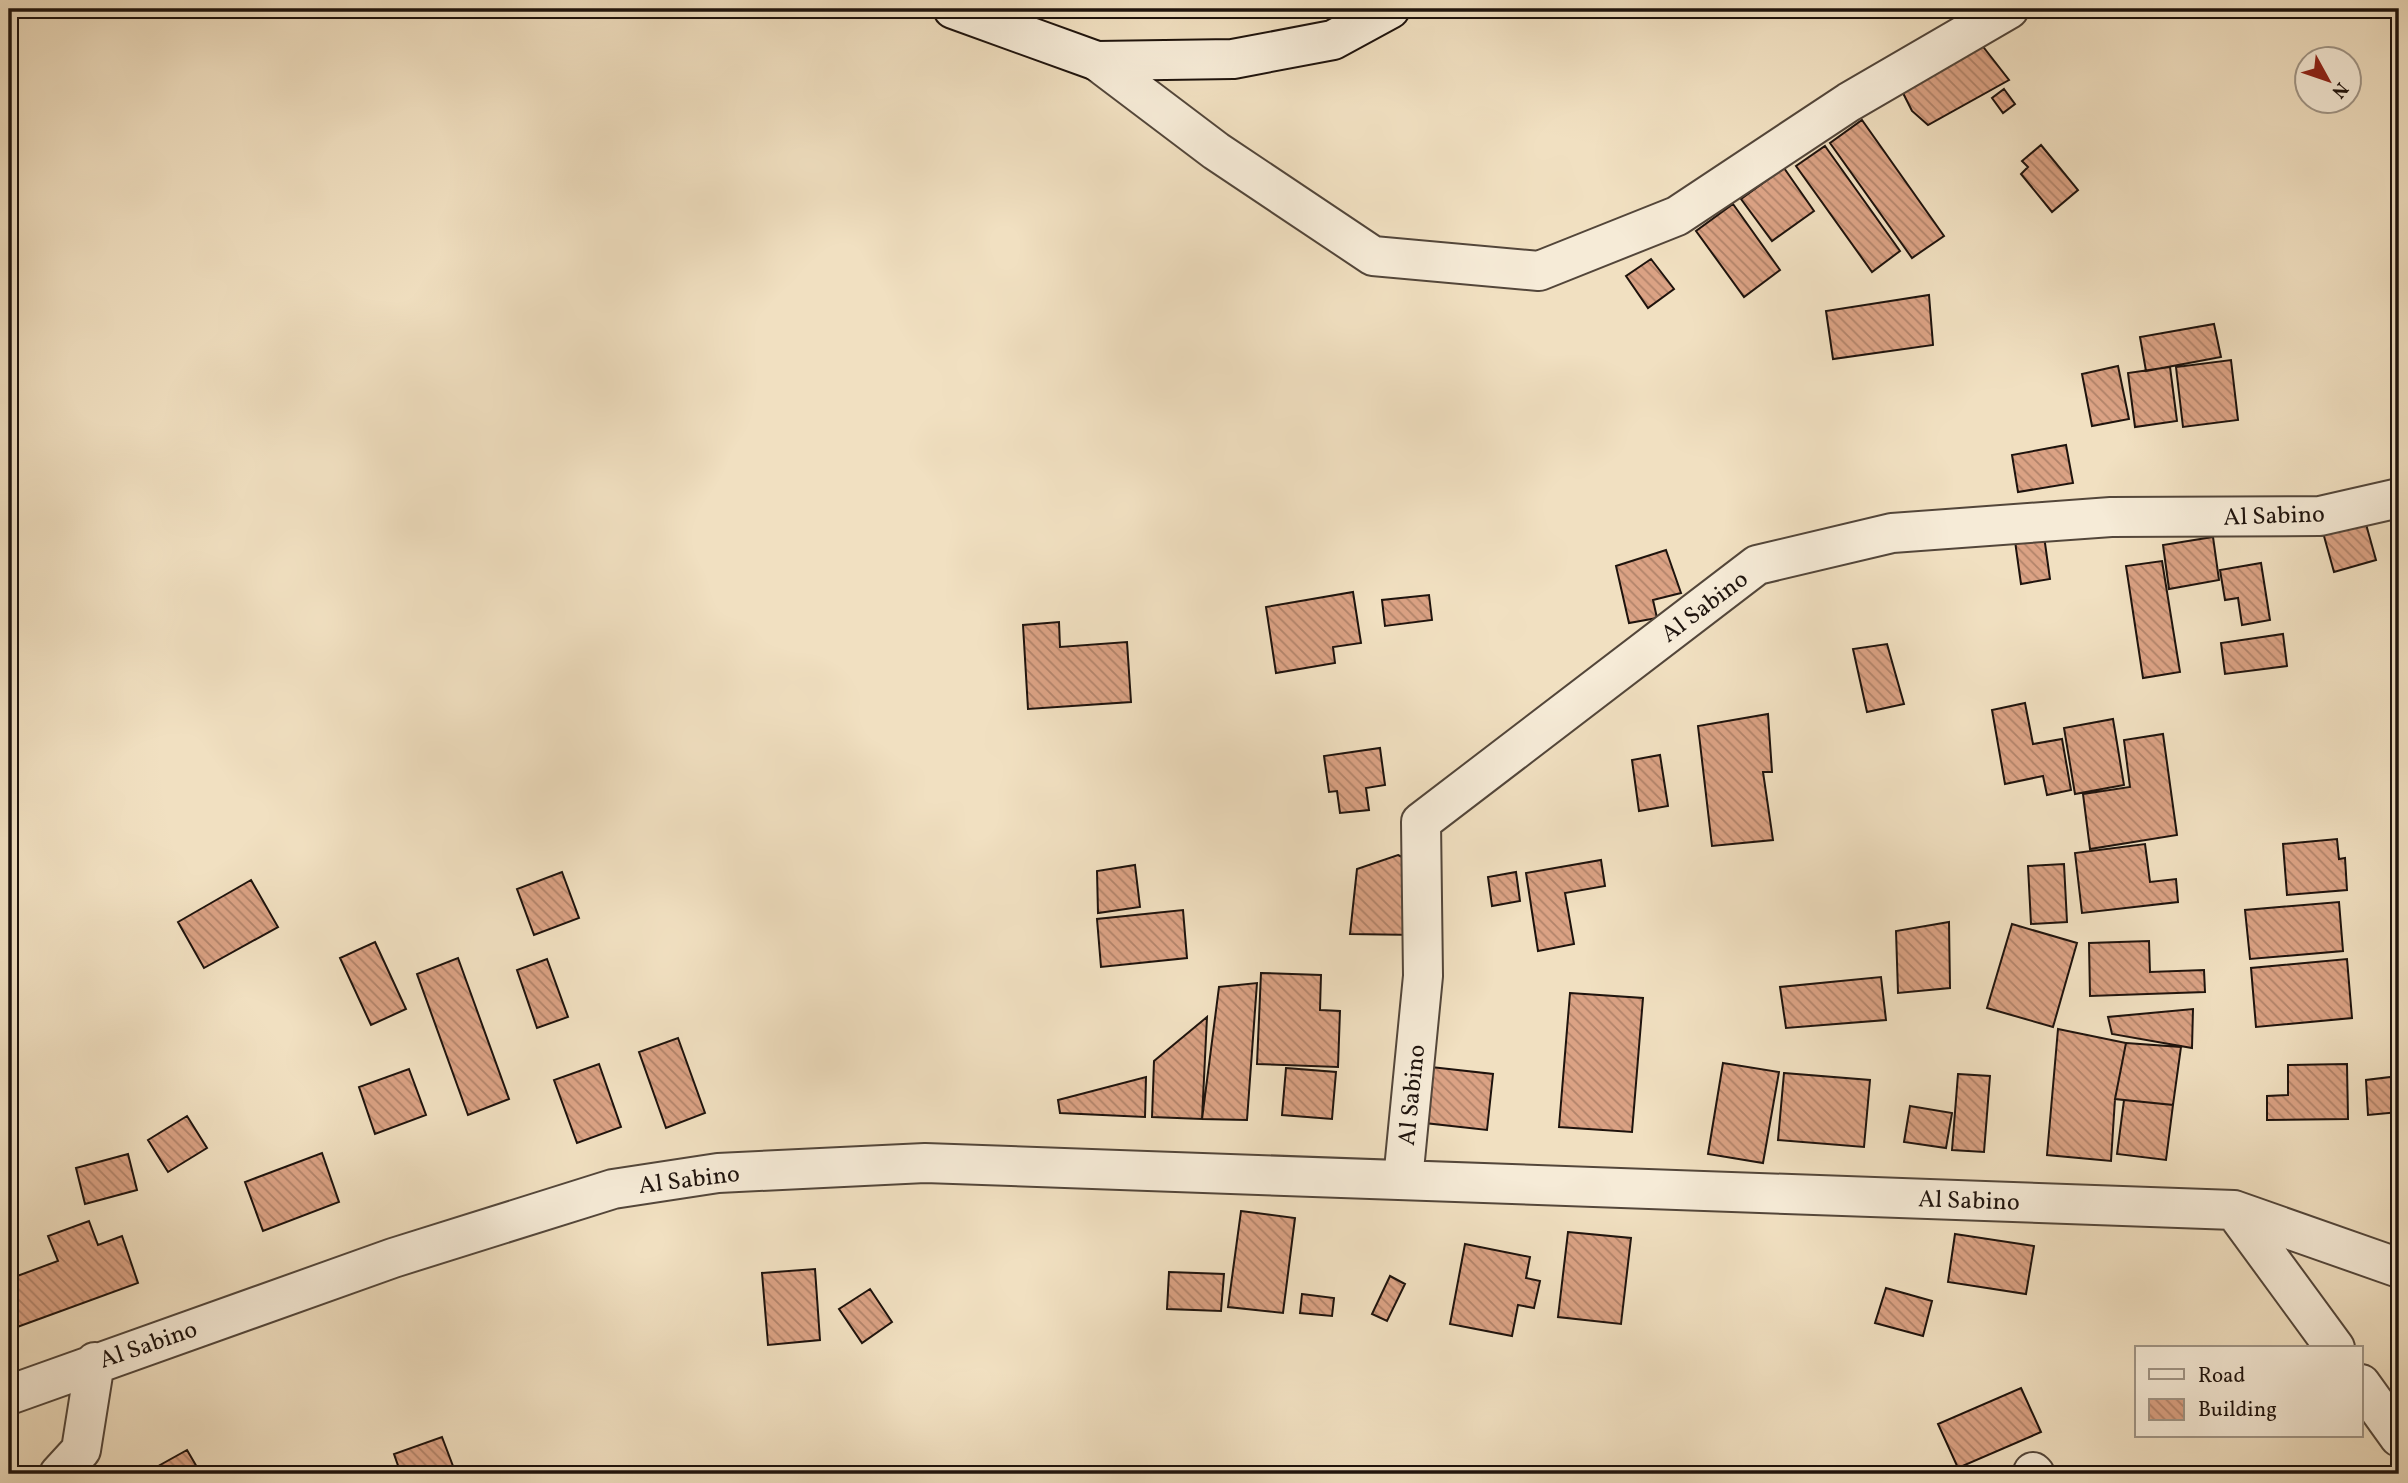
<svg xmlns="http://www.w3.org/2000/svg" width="2408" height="1483" viewBox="0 0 2408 1483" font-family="Vollkorn,serif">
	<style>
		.building { fill: url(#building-back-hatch); stroke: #1e130d; stroke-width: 2 }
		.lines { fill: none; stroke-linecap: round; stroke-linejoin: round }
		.minor-casing { stroke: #53463a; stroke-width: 42 }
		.secondary-casing { stroke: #1e130d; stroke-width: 42 }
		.minor { stroke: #f6ebd7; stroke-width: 38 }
		.secondary { stroke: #f6ebd7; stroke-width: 38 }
		.labels { text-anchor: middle; stroke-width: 7; stroke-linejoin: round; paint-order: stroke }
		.street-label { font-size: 24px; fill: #1e130d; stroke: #f6ebd7 }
	</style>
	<defs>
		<pattern id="building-back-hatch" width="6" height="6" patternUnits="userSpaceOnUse" patternTransform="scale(1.75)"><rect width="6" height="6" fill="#dba284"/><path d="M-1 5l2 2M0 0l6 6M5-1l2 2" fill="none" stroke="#b1836a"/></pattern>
	</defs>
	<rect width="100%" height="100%" fill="#f1e0c1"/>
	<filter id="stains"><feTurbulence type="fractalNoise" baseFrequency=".00286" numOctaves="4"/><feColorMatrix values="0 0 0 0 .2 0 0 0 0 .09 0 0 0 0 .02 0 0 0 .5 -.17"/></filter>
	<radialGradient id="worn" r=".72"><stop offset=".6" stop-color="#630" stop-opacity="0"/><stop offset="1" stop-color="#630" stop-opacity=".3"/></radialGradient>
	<!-- building -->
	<path class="building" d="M1981,44l28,36 -81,45 -16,-14 -9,-18z
		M2004,89l11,15 -12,9 -11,-15z
		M1862,120l82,116 -32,22 -82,-115z
		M2041,145l37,45 -26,22 -31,-38 7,-7 -6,-6z
		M1825,146l75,105 -28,21 -76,-106z
		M1784,168l30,43 -42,30 -31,-42z
		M1733,204l47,66 -36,27 -48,-66z
		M1651,259l23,30 -26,19 -22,-32z
		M1929,295l4,50 -100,14 -7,-48z
		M2214,324l7,33 -75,14 -6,-34z
		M2231,360l7,60 -55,7 -7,-60z
		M2118,366l11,53 -37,7 -10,-52z
		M2170,367l7,54 -42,6 -7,-54z
		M2066,445l7,38 -55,9 -6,-37z
		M2364,517l12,43 -42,12 -12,-43z
		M2044,536l6,43 -29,5 -6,-43z
		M2213,537l6,43 -50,9 -6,-44z
		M1666,550l15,43 -28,7 4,18 -28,5 -13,-57z
		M2162,561l18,111 -37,6 -17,-112z
		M2261,563l9,57 -28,5 -4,-27 -13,2 -5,-30z
		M1353,592l8,51 -28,4 2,16 -59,10 -10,-66z
		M1429,595l3,25 -47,6 -3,-26z
		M1059,622l1,25 67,-5 4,60 -103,7 -5,-84z
		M2283,634l4,32 -62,8 -4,-31z
		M1887,644l17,60 -37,8 -14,-63z
		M2025,703l8,41 29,-5 9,51 -24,5 -4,-19 -38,8 -13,-74z
		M1768,714l4,58h-9l10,68 -61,6 -14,-120z
		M2113,719l11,66 -49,9 -11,-66z
		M2163,734l14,101 -87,14 -7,-55 47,-7 -6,-47z
		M1380,748l5,37 -19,3 3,22 -29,3 -3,-22 -8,1 -5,-36z
		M1660,755l8,51 -29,5 -7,-51z
		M2337,839l2,20 6,-1 2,32 -60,5 -4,-51z
		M2145,844l5,38 26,-3 2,23 -96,11 -7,-60z
		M1398,855l16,8 3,72 -67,-1 7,-65z
		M1601,860l4,26 -40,7 9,51 -36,7 -12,-78z
		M2064,864l3,58 -36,2 -3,-58z
		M1135,865l5,42 -42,6 -1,-42z
		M562,872l17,46 -45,17 -17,-46z
		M1516,872l4,29 -28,5 -4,-29z
		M251,880l27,47 -74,41 -26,-46z
		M2339,902l4,49 -93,8 -5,-49z
		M1183,910l4,48 -86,9 -4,-48z
		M1949,922l1,66 -52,5 -2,-62z
		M2012,924l65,19 -24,84 -66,-19z
		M2149,941l1,31 54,-2 1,22 -115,4 -1,-53z
		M375,942l31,67 -35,16 -31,-67z
		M458,958l51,141 -41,16 -51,-141z
		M547,959l21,58 -31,11 -20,-58z
		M2347,959l5,59 -96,9 -5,-59z
		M1261,973l60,2 -1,35 20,1 -2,56 -81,-3z
		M1881,977l5,43 -100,8 -6,-41z
		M1257,983l-10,137 -45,-1 17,-132z
		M1570,993l73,5 -11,134 -73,-5z
		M2193,1009l-1,39 -80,-14 -4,-17z
		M1207,1017l-5,102 -50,-2 2,-56z
		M2058,1029l68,14 -11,56 -4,62 -64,-6z
		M678,1038l27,75 -39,15 -27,-76z
		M2126,1043l55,4 -8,58 -58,-6z
		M1723,1063l56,9 -16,91 -55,-9z
		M599,1064l22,63 -44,16 -23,-63z
		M2347,1064l1,55 -81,1v-24l21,-1v-30z
		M1431,1067l62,7 -6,56 -62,-7z
		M1286,1068l50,4 -4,47 -50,-4z
		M409,1069l17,46 -51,19 -16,-47z
		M1784,1073l86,7 -6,67 -86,-7z
		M1958,1074l32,2 -6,76 -32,-2z
		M2399,1076v36l-31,3 -2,-35z
		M1146,1077l-1,40 -85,-4 -2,-13z
		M2124,1100l49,5 -7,55 -49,-6z
		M1910,1106l42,7 -6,35 -42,-6z
		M187,1116l20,32 -39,24 -20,-32z
		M322,1153l17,49 -76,29 -18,-49z
		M128,1154l9,36 -52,14 -9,-36z
		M1241,1211l54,7 -12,95 -55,-6z
		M89,1221l9,24 24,-9 16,47 -129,47v-51l49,-18 -10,-25z
		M1568,1232l63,6 -10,86 -63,-7z
		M1955,1234l79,12 -8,48 -78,-12z
		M1465,1244l65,13 -4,21 14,3 -6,27 -16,-3 -6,31 -62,-12z
		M815,1269l5,71 -52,5 -6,-72z
		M1169,1272l55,2 -3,37 -54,-2z
		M1390,1276l15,8 -18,37 -15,-7z
		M1886,1288l46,13 -9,35 -48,-13z
		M870,1289l22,33 -30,21 -23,-34z
		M1302,1294l32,4 -2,18 -32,-3z
		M2021,1388l20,44 -83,36 -20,-44z
		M442,1437l14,37h-55l-7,-20z
		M187,1450l14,24h-57z"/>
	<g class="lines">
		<defs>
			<path id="minor" d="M1097,61l119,90 157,105 166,15 138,-55 172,-114 160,-93
				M1403,1180l20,-204 -2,-154 336,-257 135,-32 219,-16 209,-1 79,-18
				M2234,1210l101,138
				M2361,1384l38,53
				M9,1395l384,-137 220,-69 105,-16 207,-10 1309,47 165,58
				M2033,1472l2,2
				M59,1474l22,-24 14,-88"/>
			<path id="secondary" d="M953,9l144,52 136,-2 100,-19 57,-31"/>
		</defs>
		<!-- minor casing -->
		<use href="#minor" class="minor-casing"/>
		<!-- secondary casing -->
		<use href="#secondary" class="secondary-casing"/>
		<!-- minor -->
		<use href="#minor" class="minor"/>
		<!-- secondary -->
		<use href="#secondary" class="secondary"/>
	</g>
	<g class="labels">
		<!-- street labels -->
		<g class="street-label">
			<text transform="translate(2274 515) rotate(-2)" y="8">Al Sabino</text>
			<text transform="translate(1704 606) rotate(-37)" y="8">Al Sabino</text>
			<text transform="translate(1411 1095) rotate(-84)" y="8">Al Sabino</text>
			<text transform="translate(689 1179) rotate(-7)" y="8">Al Sabino</text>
			<text transform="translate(1969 1200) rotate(2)" y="8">Al Sabino</text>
			<text transform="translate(148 1344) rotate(-19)" y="8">Al Sabino</text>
		</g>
	</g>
	<!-- margin -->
	<rect width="2408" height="1483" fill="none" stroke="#f1e0c1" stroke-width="35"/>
	<rect x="10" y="10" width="2387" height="1462" fill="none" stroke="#1e130d" stroke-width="3.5"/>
	<rect x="18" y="18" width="2373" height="1448" fill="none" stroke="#1e130d" stroke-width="2"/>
	<!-- legend -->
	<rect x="2135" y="1346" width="228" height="91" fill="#f6ebd7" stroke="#a09586" stroke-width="2"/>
	<rect x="2149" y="1369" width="35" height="10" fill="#f6ebd7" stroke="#a09586" stroke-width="2"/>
	<text x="2198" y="1382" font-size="21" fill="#1e130d">Road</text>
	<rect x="2149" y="1399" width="35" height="21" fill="url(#building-back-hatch)" stroke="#a09586" stroke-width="2"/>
	<text x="2198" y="1416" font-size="21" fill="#1e130d">Building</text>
	<!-- north arrow -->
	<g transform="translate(2328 80) rotate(130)"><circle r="33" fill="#f6ebd7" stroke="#a09586" stroke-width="2"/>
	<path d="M0-5L12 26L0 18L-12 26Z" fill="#8f2418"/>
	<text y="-10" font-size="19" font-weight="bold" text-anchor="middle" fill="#1e130d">N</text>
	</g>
	<rect width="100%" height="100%" filter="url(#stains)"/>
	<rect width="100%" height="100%" fill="url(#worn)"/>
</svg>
